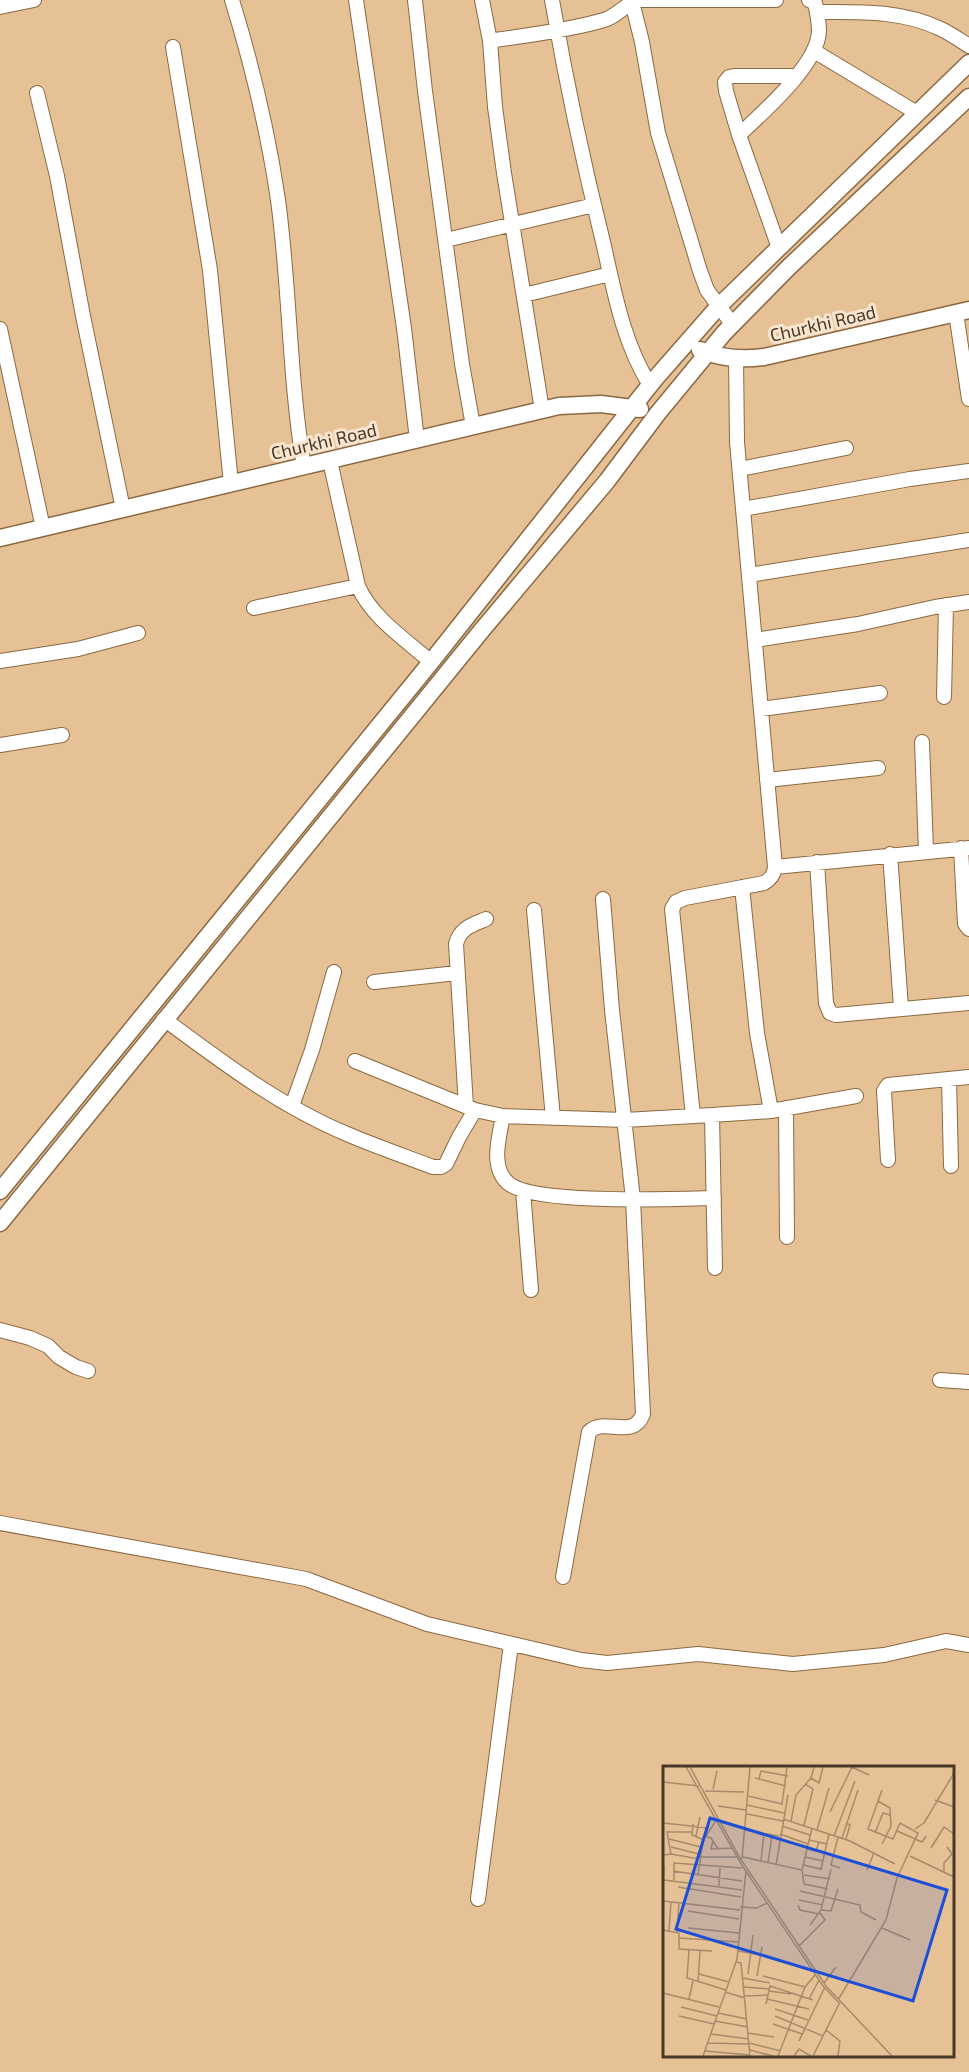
<svg xmlns="http://www.w3.org/2000/svg" width="969" height="2072" viewBox="0 0 969 2072" font-family="'Exo 2',sans-serif">
	<style>
		.lines { fill: none; stroke-linecap: round; stroke-linejoin: round }
		.minor-casing { stroke: #8b6941; stroke-width: 16 }
		.tertiary-casing { stroke: #8b6941; stroke-width: 19 }
		.minor { stroke: #fff; stroke-width: 14 }
		.tertiary { stroke: #fff; stroke-width: 16 }
		.labels { text-anchor: middle; stroke-width: 6; stroke-linejoin: round; paint-order: stroke }
		.street-label { font-size: 18px; fill: #483927; stroke: #f8e5d0 }
		.inset-road { fill: none; stroke: #a78b6a; stroke-width: 1.5 }
		.view { fill: #1d4ed8; fill-opacity: 0.15; stroke: #1d4ed8; stroke-width: 3 }
		.inset-edge { fill: none; stroke: #483927; stroke-width: 3 }
	</style>
	<rect width="100%" height="100%" fill="#e6c196"/>
	<g class="lines">
		<defs>
			<path id="minor" d="M232,0c20,65 36,132 46,200 12,88 11,178 26,267
				M356,0l48,328 13,112
				M415,0l10,91 37,273 11,62
				M482,0l8,41 5,66 9,66 38,237
				M552,0c14,81 31,162 51,242 11,48 20,101 47,143
				M632,2l10,40 16,91 42,138 7,19 26,35
				M0,7l34,-7
				M817,12c42,0 85,-2 124,17 10,5 19,11 28,17
				M490,41c37,-6 77,-10 114,-21 14,-4 21,-17 36,-20h136
				M173,47l37,223 21,214
				M814,51l103,62
				M37,93l20,83 26,140 40,193
				M739,135c24,-23 79,-70 80,-104 0,-9 -2,-19 -4,-28l-6,-3
				M446,240l148,-35
				M779,248l-40,-113 -13,-44 -1,-9 4,-5 5,-1h63
				M524,295l86,-21
				M956,313l13,86
				M0,329l43,199
				M330,461l28,125c14,32 47,53 73,76
				M740,469l106,-21
				M743,509l167,-30 59,-8
				M749,575l220,-35
				M254,608l104,-22
				M755,640l103,-16 77,-17 34,-5
				M0,661l78,-12 60,-16
				M944,697l2,-92
				M761,709l119,-16
				M922,742l4,109
				M0,745l62,-10
				M767,780l111,-12
				M961,848l4,76 4,5
				M890,854l11,154
				M817,862l9,141 4,10 6,2 133,-12
				M775,867l194,-19
				M742,887l15,146 14,78
				M534,910l19,208
				M374,982l83,-9
				M164,1019c58,43 116,87 183,115 28,12 57,22 86,33h8l5,-3 13,-27 16,-27
				M355,1061l120,49 28,6 122,4 87,-5 59,-4 85,-15
				M949,1079l2,87
				M292,1106l20,-56 22,-78
				M466,1106l-10,-162c4,-16 16,-19 30,-25
				M786,1108l1,129
				M712,1115l3,153
				M503,1116c-4,21 -13,51 5,67 25,22 168,16 206,15
				M693,1116l-21,-207 4,-7 9,-4 79,-15c7,-4 10,-8 11,-16l-38,-425 -1,-84
				M888,1160l-4,-69 4,-6 81,-8
				M523,1191l8,99
				M0,1330l30,8 18,8 11,11 17,10 12,4
				M940,1380l29,2
				M0,1523l306,56 121,45 154,36 26,3 91,-9 95,10 91,-9 62,-14 23,4
				M563,1577l26,-145c15,-16 44,9 54,-18l-10,-215 -21,-189 -9,-111
				M478,1899l33,-255"/>
			<path id="tertiary" d="M700,350c20,8 42,10 64,7l205,-47
				M0,538l559,-132 42,-2 39,5
				M0,1191l431,-529 223,-282 64,-73 251,-244
				M0,1223l482,-593 125,-149 51,-68 66,-80 65,-66 180,-170"/>
		</defs>
		<!-- minor casing -->
		<use href="#minor" class="minor-casing"/>
		<!-- tertiary casing -->
		<use href="#tertiary" class="tertiary-casing"/>
		<!-- minor -->
		<use href="#minor" class="minor"/>
		<!-- tertiary -->
		<use href="#tertiary" class="tertiary"/>
	</g>
	<g class="labels">
		<!-- street labels -->
		<g class="street-label">
			<text transform="translate(823 324) rotate(-13)" y="6">Churkhi Road</text>
			<text transform="translate(324 442) rotate(-13)" y="6">Churkhi Road</text>
		</g>
	</g>
	<!-- overview -->
	<g transform="translate(663 1766)">
		<rect width="291" height="291" fill="#e6c196"/>
		<path class="inset-road" d="M23,1l57,100 80,119 17,18M27,1l50,91 86,128 66,70M92,12l31,8M148,12l8,5 4,-16M96,13l2,-8 27,5M0,16l36,4M50,23l4,-18M42,25l39,1M85,30l34,8 5,-37M272,34l19,7M215,35l12,7 1,18 -9,18M84,39l37,8M55,40l28,4M167,46l22,-45 17,8M84,48l36,7M120,53l67,22 45,23M128,55l5,-26 15,-17 3,-11M0,57l46,5M183,57l4,2 -4,14M30,58l-1,11 12,5M141,59l9,-36 -8,-5M119,60l28,9M252,63l9,-6 30,-50M83,64l33,6M154,64l12,-42M234,65l25,11 4,-6M212,67l8,-20 7,2M117,68l28,10M33,70l4,-19M43,70l11,-17M171,70l21,-55M175,71l-7,28 9,3M179,72l16,-48M6,73l32,8M50,74l-2,9 21,-1M146,74l18,4M8,81l28,7M268,82l13,-21 10,7M144,83l9,2 3,-9M8,88l28,5M0,89l8,-1 -4,-22h25M247,90l44,21M36,91h39M80,91l59,13 2,14 24,5M142,91l18,4M79,93l8,-92M98,95l3,-28M105,97l4,-28M113,99l12,-70M140,99l18,4 8,-35M139,104l10,-42M204,104l7,-17M10,105l69,10M281,106v-9l8,-9 -5,-7M35,108l6,-38 7,2 7,11M141,109l26,4M1,114l78,10M11,114v-17l68,5M56,120l1,-18M15,121l63,10M0,124l1,-24M137,125l60,14 1,7 15,8M136,134l24,5M0,135l77,9M135,139l2,5 19,4M77,141l17,1 10,-5M158,144l10,1 7,-22M25,145l51,8M147,159l11,-15 10,-41M25,162l51,5M219,162l28,12M0,164l16,3v16l33,2M6,165l2,-29M14,166l2,-30M16,172l59,4M136,180l26,-26 -5,-7M26,184l-2,28 39,12M75,185l23,4M73,196l5,1 9,93M36,208l30,8M85,208l5,-39M94,210l5,-29M100,210l42,11M80,212l27,5M35,216l2,-31M161,217l12,-16M81,221l25,2M106,225l22,3M62,226l20,6M0,227l56,14M82,230l22,-1M26,233l4,-18M104,233l42,10M146,233l10,-19M175,234l48,-80 11,-42 21,-45 -18,-10 -7,16 -25,-10 14,-39M103,238l4,-18 43,14M18,241l36,9M112,243l33,11M55,247l29,6M16,250l35,8M112,250l48,20M52,255l33,6M110,258l29,10M163,264l14,11 -2,15M85,267l26,4M48,268l38,5M136,275l26,-54M45,277l41,1M86,277l32,8M87,284l23,6M42,285l45,4M40,290l34,-97 9,-89M115,290l27,-69 10,-12M131,290l5,-7 12,7M150,290l26,-52"/>
		<path class="view" d="M47,52l237,72 -34,111 -237,-72z"/>
		<rect width="291" height="291" class="inset-edge"/>
	</g>
</svg>
